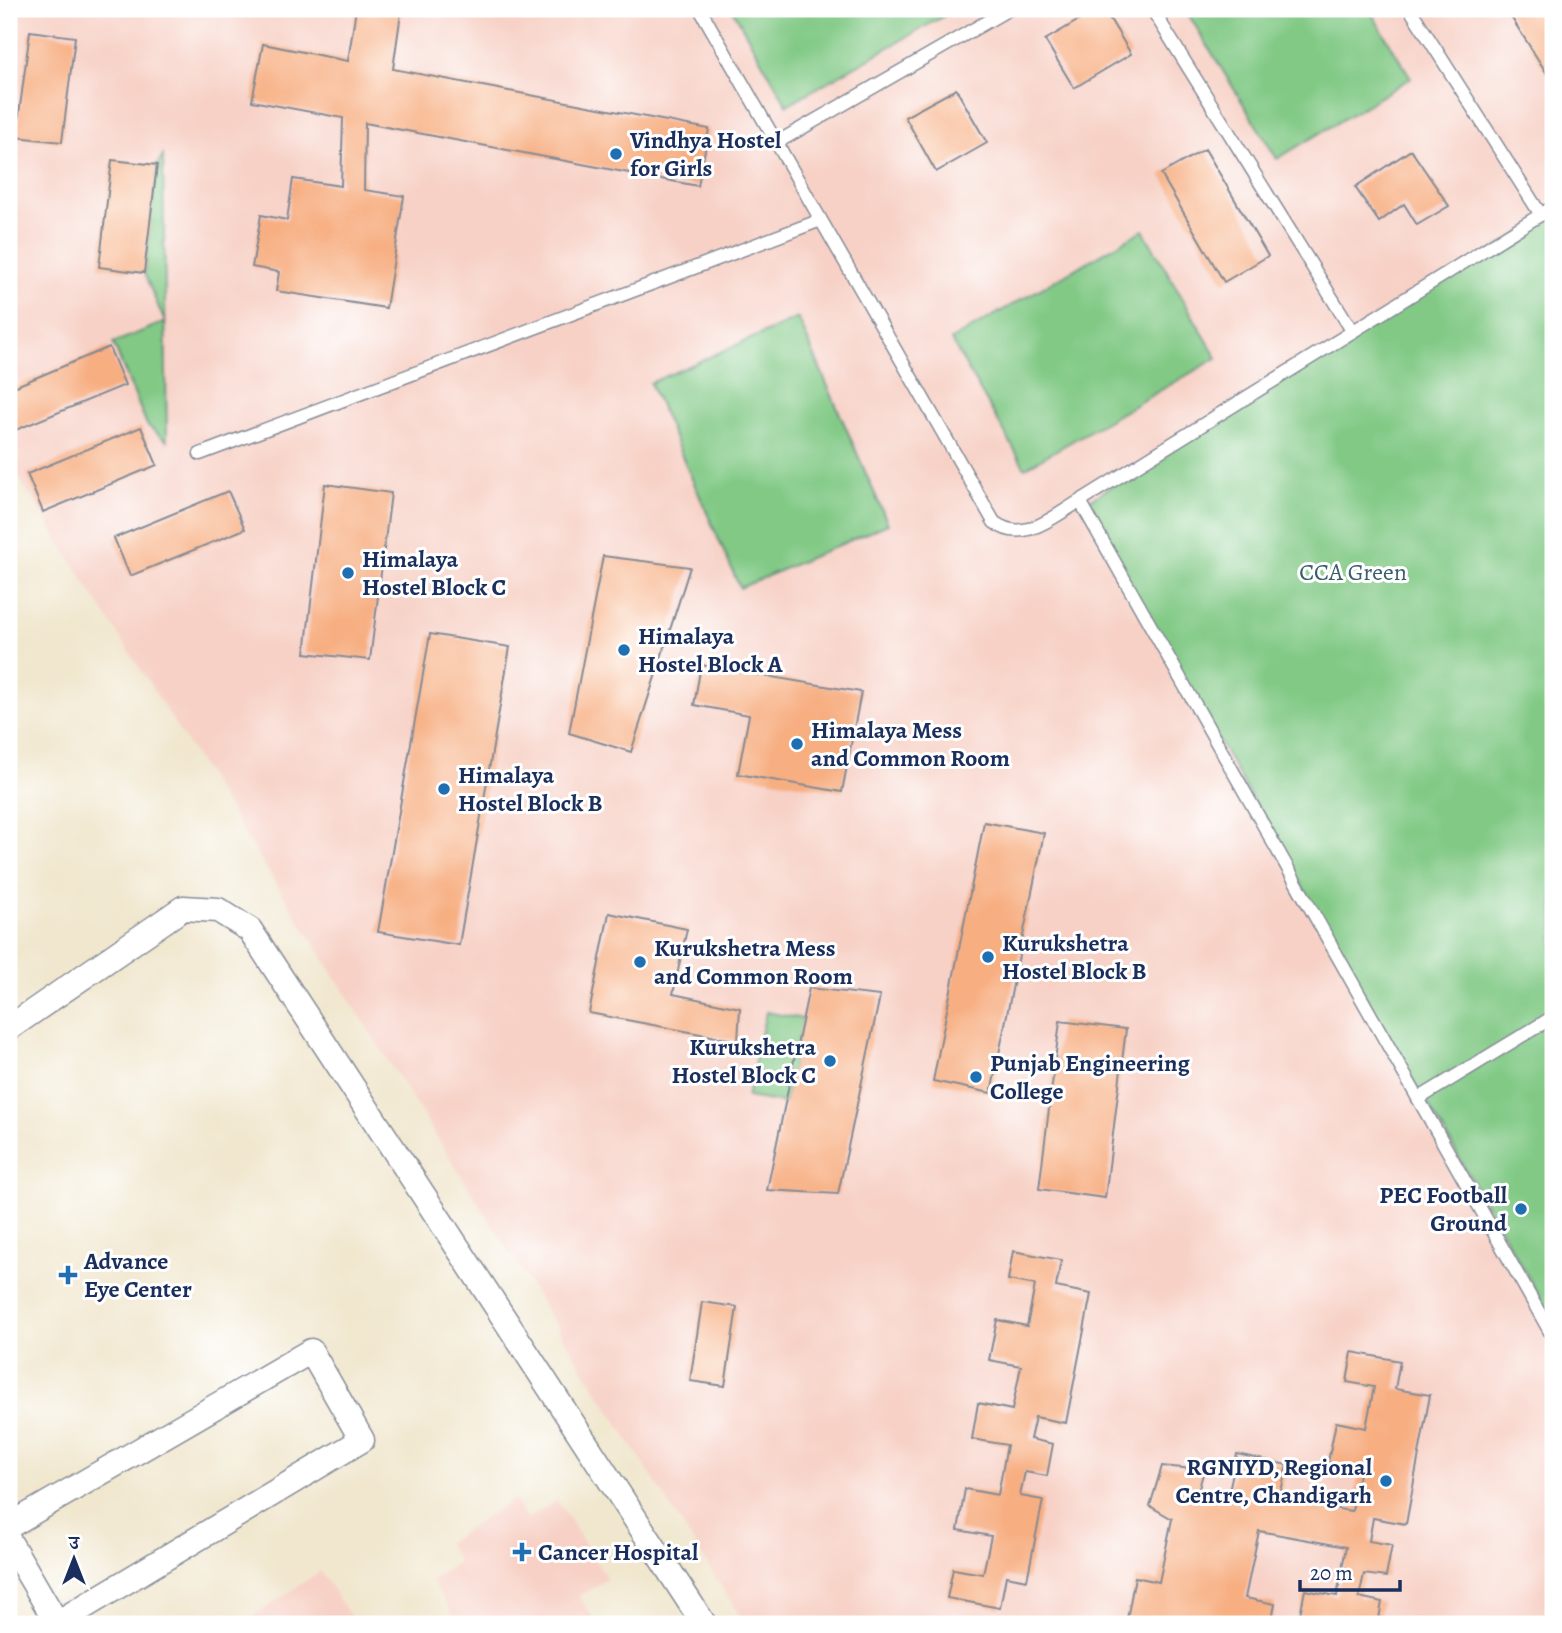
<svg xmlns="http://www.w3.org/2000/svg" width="1562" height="1633" viewBox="0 0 1562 1633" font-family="Alegreya,'Noto Serif Devanagari',serif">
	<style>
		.built { fill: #f7d1c6 }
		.green { fill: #81c985; stroke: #4e7c72; stroke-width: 2 }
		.building { fill: #f7ae81 }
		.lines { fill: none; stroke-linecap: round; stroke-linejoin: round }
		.service-casing { stroke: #868b96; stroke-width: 15 }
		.minor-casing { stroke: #868b96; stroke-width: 27 }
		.service { stroke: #fff; stroke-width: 12 }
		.minor { stroke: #fff; stroke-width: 24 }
		.poi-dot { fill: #1f6fb2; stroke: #fff; stroke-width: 2.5 }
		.labels { text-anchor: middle; stroke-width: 6; stroke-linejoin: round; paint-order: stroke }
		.poi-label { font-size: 24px; font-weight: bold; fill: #1b2f5e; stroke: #fff; text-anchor: start }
		.park-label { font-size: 24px; fill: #3a5d6a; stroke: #fff }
	</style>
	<rect width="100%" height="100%" fill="#fff"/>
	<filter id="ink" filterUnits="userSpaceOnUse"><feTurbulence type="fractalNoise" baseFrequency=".0143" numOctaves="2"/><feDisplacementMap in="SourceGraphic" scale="14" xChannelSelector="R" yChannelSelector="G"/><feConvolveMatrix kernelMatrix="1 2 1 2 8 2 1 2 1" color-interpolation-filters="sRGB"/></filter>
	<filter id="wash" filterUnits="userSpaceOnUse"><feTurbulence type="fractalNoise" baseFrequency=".00686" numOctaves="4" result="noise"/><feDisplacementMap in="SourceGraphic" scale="28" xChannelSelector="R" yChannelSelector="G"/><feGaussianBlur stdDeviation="1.57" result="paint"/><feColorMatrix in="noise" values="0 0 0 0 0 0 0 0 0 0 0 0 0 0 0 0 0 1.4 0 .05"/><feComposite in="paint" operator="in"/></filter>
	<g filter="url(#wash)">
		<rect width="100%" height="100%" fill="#f1e7cf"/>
		<!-- built -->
		<path class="built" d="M9,9h1544v1615h-808l-736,-1162z
			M514,1499l13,20 30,-19 50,79 -28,17 15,23 -8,5h-127l-28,-44 28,-18 -12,-19z
			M320,1571l36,53h-114z"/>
		<!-- green -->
		<path class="green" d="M732,9h224l-169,96z
			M1185,9h184l42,69 -134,81z
			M163,155l4,286 -20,-16 -34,-82 52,-21 -21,-49 13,-108z
			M1553,213v801l-131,81 -339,-591z
			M1143,230l74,128 -192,110 -74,-128z
			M798,318l90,206 -148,64 -90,-205z
			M766,1012l37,7 -18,84 -38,-6z
			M1553,1020v300l-128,-221z"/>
		<g id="blocks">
			<!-- building -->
			<path class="building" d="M356,9l45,4 -8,56 316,60 -11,57 -333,-63 -1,67 40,6 -18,112 -110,-17 3,-19 -27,-5 9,-52 26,5 6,-41 48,7 2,-68 -91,-17 11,-57 85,17z
				M1098,9h6l27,45 -57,34 -29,-48z
				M1506,9h47v74z
				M30,31l45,6 -13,105 -46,-5z
				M956,89l31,54 -51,29 -31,-55z
				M1205,149l63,107 -44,26 -63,-108z
				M1411,150l38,56 -32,19 -13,-21 -25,18 -24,-35z
				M112,160l45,5 -13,108 -45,-6z
				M109,347l16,38 -114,47 -2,-6v-37z
				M141,427l16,38 -114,47 -16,-38z
				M325,484l66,9 -21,167 -65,-7z
				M228,491l17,38 -115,47 -16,-38z
				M603,556l87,11 -59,185 -62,-19z
				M430,634l80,13 -51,298 -81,-13z
				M701,665l160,27 -19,100 -104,-18 11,-59 -55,-10z
				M984,822l60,11 -53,260 -58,-12z
				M609,913l78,16 -14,65 67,14 -2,33 -149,-28z
				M809,988l71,8 -42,198 -71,-4z
				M1060,1021l66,8 -21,169 -66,-9z
				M1013,1251l48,9 -5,27 35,7 -25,129 -31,-6 -5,22 23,5 -6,32 -22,-4 -5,24 23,4 -16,80 -21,-4 -6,32 -53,-10 6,-29 30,5 8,-38 -33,-6 7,-41 33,6 9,-50 -35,-6 6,-36 34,7 9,-44 -32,-6 8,-40 30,6 8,-41 -27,-5z
				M702,1302l35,5 -12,79 -35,-5z
				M1352,1352l48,9 -5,28 35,6 -24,129 -33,-6 -4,23 23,4 -6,32 -22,-3 -5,23 23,5 -4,22h-80l7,-34 32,6 9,-49 -87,-16 -14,67 30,6 -4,20h-145l9,-47 24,5 13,-63 -22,-13 12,-40 42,4 -6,22 29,8 10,-46 50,11 -8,35 73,11 8,-43 -32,-6 8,-40 30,6 8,-41 -27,-5z"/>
		</g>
	</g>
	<g filter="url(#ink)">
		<use href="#blocks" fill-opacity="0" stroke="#868b96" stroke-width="2"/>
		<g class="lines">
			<defs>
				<path id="service" d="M700,9l294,513c29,23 60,-6 86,-21l473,-294
					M1152,9l201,323
					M1410,9l131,206
					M776,143l233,-134
					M200,454l621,-234
					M1080,501l473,836
					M1418,1099l135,-82"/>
				<path id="minor" d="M9,1028l174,-120 35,2 32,20 454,694
					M9,1526l302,-175 51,89 -305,183 -48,-82"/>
			</defs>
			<!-- service casing -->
			<use href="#service" class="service-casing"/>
			<!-- minor casing -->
			<use href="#minor" class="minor-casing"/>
			<!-- service -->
			<use href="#service" class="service"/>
			<!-- minor -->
			<use href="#minor" class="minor"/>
		</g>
	</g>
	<!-- markers -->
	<g class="poi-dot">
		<circle cx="616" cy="154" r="7"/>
		<circle cx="348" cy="573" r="7"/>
		<circle cx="624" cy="650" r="7"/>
		<circle cx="797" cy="744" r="7"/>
		<circle cx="444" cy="789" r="7"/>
		<circle cx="988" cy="957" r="7"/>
		<circle cx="640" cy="962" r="7"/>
		<circle cx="830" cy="1061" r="7"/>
		<circle cx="976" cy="1077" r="7"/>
		<circle cx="1521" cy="1209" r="7"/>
		<path d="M64.5 1264.5h7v7h7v7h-7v7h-7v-7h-7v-7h7z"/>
		<circle cx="1386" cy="1481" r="7"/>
		<path d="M518.5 1541.5h7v7h7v7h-7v7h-7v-7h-7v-7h7z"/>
	</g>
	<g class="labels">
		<!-- poi labels -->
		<g class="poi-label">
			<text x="630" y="148">Vindhya Hostel<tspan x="630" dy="28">for Girls</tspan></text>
			<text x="362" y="567">Himalaya<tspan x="362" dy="28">Hostel Block C</tspan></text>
			<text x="638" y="644">Himalaya<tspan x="638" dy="28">Hostel Block A</tspan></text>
			<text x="811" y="738">Himalaya Mess<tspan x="811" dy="28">and Common Room</tspan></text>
			<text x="458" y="783">Himalaya<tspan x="458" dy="28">Hostel Block B</tspan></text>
			<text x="1002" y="951">Kurukshetra<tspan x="1002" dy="28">Hostel Block B</tspan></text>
			<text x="654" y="956">Kurukshetra Mess<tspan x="654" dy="28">and Common Room</tspan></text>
			<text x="816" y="1055" text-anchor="end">Kurukshetra<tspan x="816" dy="28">Hostel Block C</tspan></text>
			<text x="990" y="1071">Punjab Engineering<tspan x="990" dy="28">College</tspan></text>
			<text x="1507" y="1203" text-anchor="end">PEC Football<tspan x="1507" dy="28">Ground</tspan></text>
			<text x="84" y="1269">Advance<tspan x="84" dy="28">Eye Center</tspan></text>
			<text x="1372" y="1475" text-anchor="end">RGNIYD, Regional<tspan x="1372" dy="28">Centre, Chandigarh</tspan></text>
			<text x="538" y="1560">Cancer Hospital</text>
		</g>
		<!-- park labels -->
		<g class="park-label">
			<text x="1353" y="580">CCA Green</text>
		</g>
	</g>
	<!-- margin -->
	<rect width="1562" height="1633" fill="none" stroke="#fff" stroke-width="35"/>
	<!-- north arrow -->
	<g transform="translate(74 1559)" stroke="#ffffff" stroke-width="5" paint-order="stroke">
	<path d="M0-5L12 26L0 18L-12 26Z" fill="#1b2f5e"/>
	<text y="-10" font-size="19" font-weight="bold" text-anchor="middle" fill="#1b2f5e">उ</text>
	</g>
	<!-- scale -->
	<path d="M1300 1580v10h100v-10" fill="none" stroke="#1b2f5e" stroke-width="3.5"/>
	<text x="1310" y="1580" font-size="21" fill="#1b2f5e" stroke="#ffffff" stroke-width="5" paint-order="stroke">20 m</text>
</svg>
